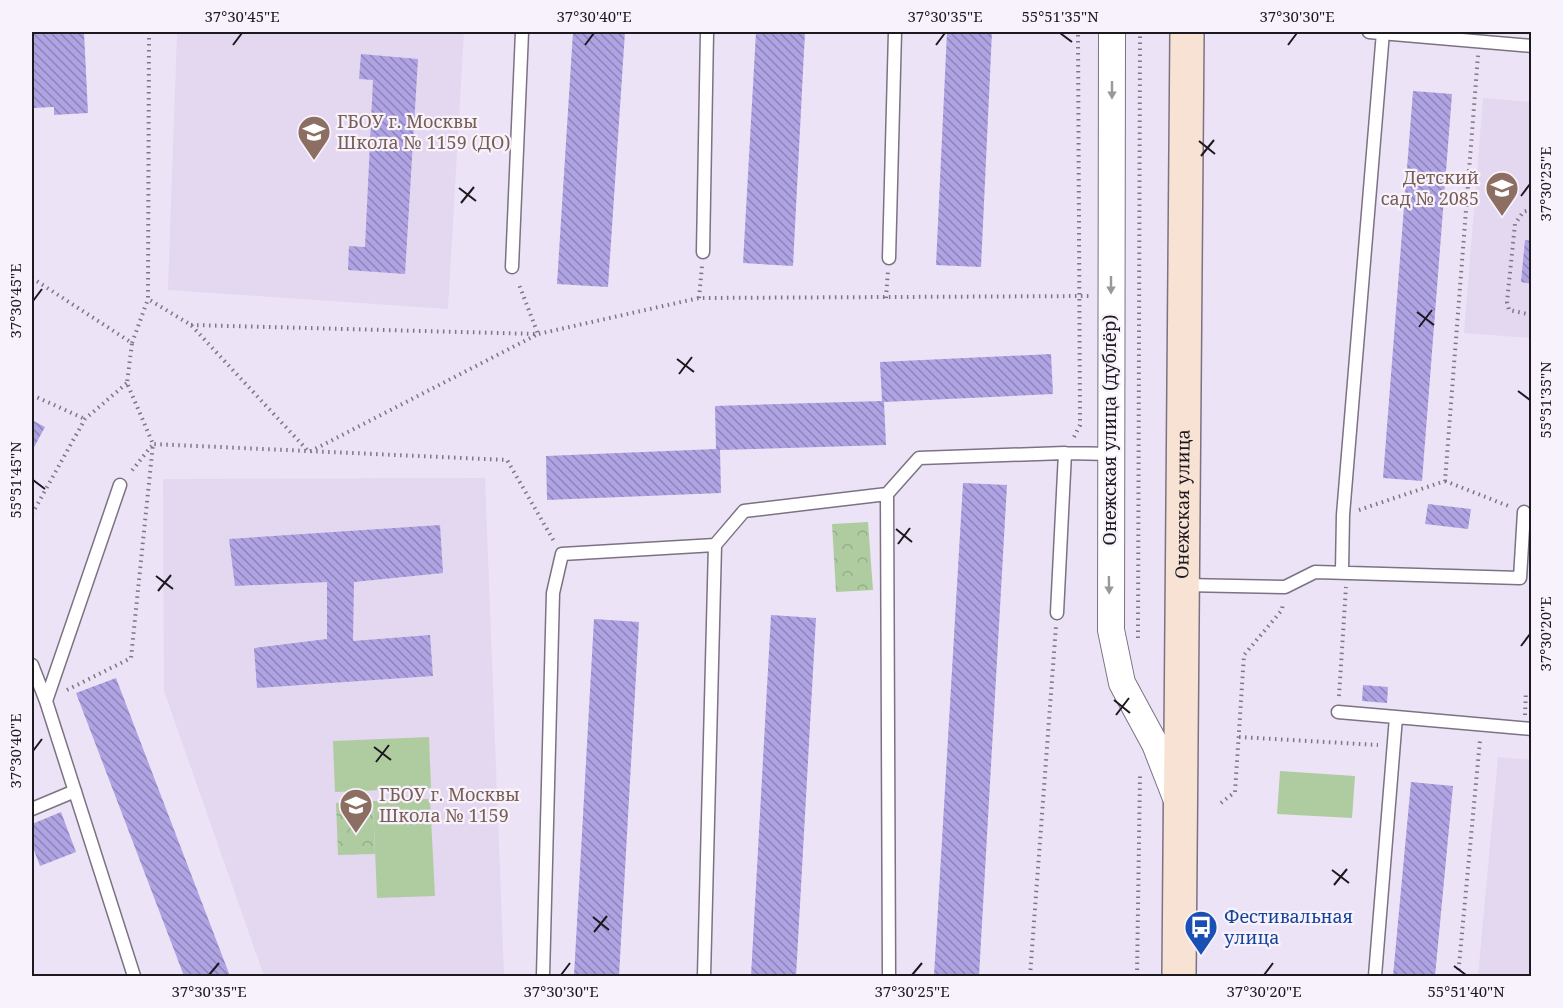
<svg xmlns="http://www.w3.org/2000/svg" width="1563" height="1008" viewBox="0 0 1563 1008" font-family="'Noto Serif',serif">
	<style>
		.built { fill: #e4d7f0 }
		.park { fill: url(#park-crowns) }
		.pitch { fill: #afcca0 }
		.building { fill: url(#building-back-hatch) }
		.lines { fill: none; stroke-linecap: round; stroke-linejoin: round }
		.service-casing { stroke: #7b7283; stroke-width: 15 }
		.minor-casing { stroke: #7b7283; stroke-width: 28 }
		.secondary-casing { stroke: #7b7283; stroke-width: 36 }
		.path { stroke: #7e7783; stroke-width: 4; stroke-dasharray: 1.5 4.5; stroke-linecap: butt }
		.service { stroke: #fff; stroke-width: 12 }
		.minor { stroke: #fff; stroke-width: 26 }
		.secondary { stroke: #f7e2d3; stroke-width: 33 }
		.oneway { fill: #99989a }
		.ticks { fill: none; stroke: #1c191f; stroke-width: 2 }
		.labels { text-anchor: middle; stroke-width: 4.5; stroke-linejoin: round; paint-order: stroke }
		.education-label { font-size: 18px; fill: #785e54; stroke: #f8f2fd; text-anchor: start }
		.street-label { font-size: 18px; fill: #1c191f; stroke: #f8f2fd }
		.transit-label { font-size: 18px; fill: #164399; stroke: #f8f2fd; text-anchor: start }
		.neatline { fill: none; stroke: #1c191f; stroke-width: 2 }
		.ticks-label { font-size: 15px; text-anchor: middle; fill: #1c191f }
	</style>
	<defs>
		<pattern id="park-crowns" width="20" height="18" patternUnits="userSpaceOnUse" patternTransform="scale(1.5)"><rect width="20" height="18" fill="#afcca0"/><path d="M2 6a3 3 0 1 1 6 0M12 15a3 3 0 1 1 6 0" fill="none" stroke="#96af89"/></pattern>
		<pattern id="building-back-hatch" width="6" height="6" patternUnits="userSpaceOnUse" patternTransform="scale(1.5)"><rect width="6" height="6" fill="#afa3e4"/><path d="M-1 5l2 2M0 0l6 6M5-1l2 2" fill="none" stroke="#8e84b8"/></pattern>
	</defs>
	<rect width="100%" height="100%" fill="#ede3f6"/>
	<!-- built -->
	<path class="built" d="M177,32h287l-16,277 -280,-19z
		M1483,98l48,4v236l-67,-5z
		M485,478l19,498h-240l-100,-285 -1,-212z
		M1498,757l33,3v216h-53z"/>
	<!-- park -->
	<path class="park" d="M868,522l5,68 -37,2 -4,-68z
		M373,801l2,53 -37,1 -2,-52z"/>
	<!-- pitch -->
	<path class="pitch" d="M429,737l2,51 -96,4 -2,-51z
		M1280,771l75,5 -3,42 -75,-4z
		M430,799l5,97 -58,2 -4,-97z"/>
	<!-- building -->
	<path class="building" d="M32,32h52l4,81 -34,2v-8l-22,1z
		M573,32h52l-17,255 -51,-3z
		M756,32h49l-12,234 -50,-3z
		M947,32h45l-11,235 -45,-2z
		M361,54l57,5 -13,215 -57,-4 1,-24 16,1 8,-167 -14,-1z
		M1413,91l39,3 -30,387 -39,-3z
		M1525,240l7,1v43l-11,-2z
		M1051,354l2,40 -169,8 2,43 -166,5 1,43 -174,7 -1,-44 170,-7 -1,-43 167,-5 -2,-39z
		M32,420l13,7 -13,24z
		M963,483l44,2 -28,491h-45z
		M1428,504l43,5 -3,20 -43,-5z
		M440,525l3,48 -89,9 -1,59 77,-6 3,41 -176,12 -3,-40 73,-9v-57l-92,4 -6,-47z
		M771,615l45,3 -20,358h-45z
		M594,619l45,3 -20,354h-45z
		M116,678l114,298h-46l-108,-283z
		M1363,685l25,2 -1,16 -25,-2z
		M1411,782l42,4 -18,190h-42z
		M61,812l15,40 -36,14 -8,-21v-21z"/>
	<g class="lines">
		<defs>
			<path id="service" d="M1369,32l163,14
				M703,252l4,-220
				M889,258l6,-226
				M512,267l10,-235
				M887,494l2,482
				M1342,571l1,-56 40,-483
				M1184,585l101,2 30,-15 205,6 4,-66
				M1057,613l8,-160
				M32,665l14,36 88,275
				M46,701l74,-216
				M1338,712l58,5
				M32,809l43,-18
				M543,976l10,-383 9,-39 153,-9 29,-34 143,-17 32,-36 146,-5 46,1
				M704,976l11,-431
				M1375,976l21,-259 136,12"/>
			<path id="minor" d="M1112,32l-1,598 11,53 33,61 21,54"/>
			<g id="secondary">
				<path id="s1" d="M1179,976l8,-944"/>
			</g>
		</defs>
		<!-- service casing -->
		<use href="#service" class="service-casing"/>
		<!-- minor casing -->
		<use href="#minor" class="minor-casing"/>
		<!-- secondary casing -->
		<use href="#secondary" class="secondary-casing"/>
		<!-- path -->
		<path class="path" d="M149,32l-1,267 43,26 118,127 229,-118 -20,-52
			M1532,209l-9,3 -8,12 -8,78 2,8 23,5
			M32,278l100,65 -5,40 26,61 -23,29
			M699,298l3,-32
			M886,298l2,-27
			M191,325l347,9 161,-36 390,-2
			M132,343l16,-44
			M32,395l53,24
			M1074,437l6,-12 -2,-393
			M1445,481l66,26
			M1359,510l86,-29 33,-426
			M32,514l53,-95 42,-36
			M1138,638l2,-606
			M67,690l64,-32 22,-214 354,16 48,83
			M1339,696l7,-109
			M1525,715l1,-24
			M1239,737l139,8
			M1221,803l14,-11 9,-137 38,-45 1,-8
			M1030,976l26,-350
			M1137,976l3,-203
			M1458,976l22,-236"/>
		<!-- service -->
		<use href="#service" class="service"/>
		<!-- minor -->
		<use href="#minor" class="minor"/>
		<!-- secondary -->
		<use href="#secondary" class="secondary"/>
	</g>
	<!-- one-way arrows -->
	<defs><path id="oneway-solid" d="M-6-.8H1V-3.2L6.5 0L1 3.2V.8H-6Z" transform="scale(1.5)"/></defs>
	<g class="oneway">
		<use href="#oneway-solid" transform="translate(1112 90) rotate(90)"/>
		<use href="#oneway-solid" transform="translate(1111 285) rotate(90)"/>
		<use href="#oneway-solid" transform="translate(1109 585) rotate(89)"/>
	</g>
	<!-- ticks -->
	<path class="ticks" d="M1060,33l12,9M233,45l9,-12M585,45l9,-12M936,45l9,-12M1288,45l9,-12M1199,141l16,13M1201,156l13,-16M459,188l17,13M1521,196l9,-12M461,203l13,-16M33,301l9,-12M1417,312l17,13M1419,327l13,-17M677,359l17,13M679,374l13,-17M1518,391l12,9M33,480l12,9M896,529l16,13M898,544l12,-16M156,576l17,13M158,591l13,-16M1521,646l9,-12M1114,700l16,13M1116,715l13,-17M374,747l17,13M33,751l9,-12M376,762l13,-17M1332,870l17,13M1334,885l13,-16M593,917l16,13M594,932l13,-16M1454,966l12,9M209,975l10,-12M561,975l9,-12M912,975l10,-12M1264,975l9,-12"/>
	<!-- icons -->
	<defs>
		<symbol id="school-pin" viewBox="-11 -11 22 30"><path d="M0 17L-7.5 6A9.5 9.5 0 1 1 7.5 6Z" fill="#8d6e63" stroke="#f8f2fd"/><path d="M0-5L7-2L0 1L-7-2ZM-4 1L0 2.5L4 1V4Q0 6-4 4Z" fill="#fff"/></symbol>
		<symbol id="bus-pin" viewBox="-11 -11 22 30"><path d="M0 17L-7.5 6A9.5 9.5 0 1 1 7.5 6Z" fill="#1a4fb4" stroke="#f8f2fd"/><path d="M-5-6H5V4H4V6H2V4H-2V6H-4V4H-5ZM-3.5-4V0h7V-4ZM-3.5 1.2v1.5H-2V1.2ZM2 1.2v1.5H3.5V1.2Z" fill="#fff"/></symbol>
	</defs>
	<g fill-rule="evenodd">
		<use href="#school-pin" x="295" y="113" width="38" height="52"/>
		<use href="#school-pin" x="1483" y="169" width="38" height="52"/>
		<use href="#school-pin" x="337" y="786" width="38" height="52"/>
		<use href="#bus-pin" x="1182" y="908" width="38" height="52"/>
	</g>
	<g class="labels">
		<!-- education labels -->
		<g class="education-label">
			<text x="337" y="128">ГБОУ г. Москвы<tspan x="337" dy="21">Школа № 1159 (ДО)</tspan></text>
			<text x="1479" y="184" text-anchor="end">Детский<tspan x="1479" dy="21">сад № 2085</tspan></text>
			<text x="379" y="801">ГБОУ г. Москвы<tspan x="379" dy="21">Школа № 1159</tspan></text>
		</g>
		<!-- street labels -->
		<g class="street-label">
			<text transform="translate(1110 430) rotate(-90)" y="6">Онежская улица (дублёр)</text>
			<text dy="6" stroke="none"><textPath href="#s1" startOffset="472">Онежская улица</textPath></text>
		</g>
		<!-- transit labels -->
		<g class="transit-label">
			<text x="1224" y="923">Фестивальная<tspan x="1224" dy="21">улица</tspan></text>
		</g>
	</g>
	<!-- border -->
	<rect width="1563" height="1008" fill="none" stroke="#f8f2fd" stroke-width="66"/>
	<rect x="33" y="33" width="1497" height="942" class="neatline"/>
	<g class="ticks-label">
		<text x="242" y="22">37°30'45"E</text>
		<text x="594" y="22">37°30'40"E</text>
		<text x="945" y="22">37°30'35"E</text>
		<text x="1060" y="22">55°51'35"N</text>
		<text x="1297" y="22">37°30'30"E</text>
		<text transform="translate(1546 184) rotate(-90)" y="5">37°30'25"E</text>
		<text transform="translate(16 301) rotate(-90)" y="5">37°30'45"E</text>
		<text transform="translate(1546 400) rotate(-90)" y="5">55°51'35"N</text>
		<text transform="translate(16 480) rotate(-90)" y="5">55°51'45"N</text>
		<text transform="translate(1546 634) rotate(-90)" y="5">37°30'20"E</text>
		<text transform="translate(16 751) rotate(-90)" y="5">37°30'40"E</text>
		<text x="209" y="997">37°30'35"E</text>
		<text x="561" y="997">37°30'30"E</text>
		<text x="912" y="997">37°30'25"E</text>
		<text x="1264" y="997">37°30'20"E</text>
		<text x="1466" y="997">55°51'40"N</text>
	</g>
</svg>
